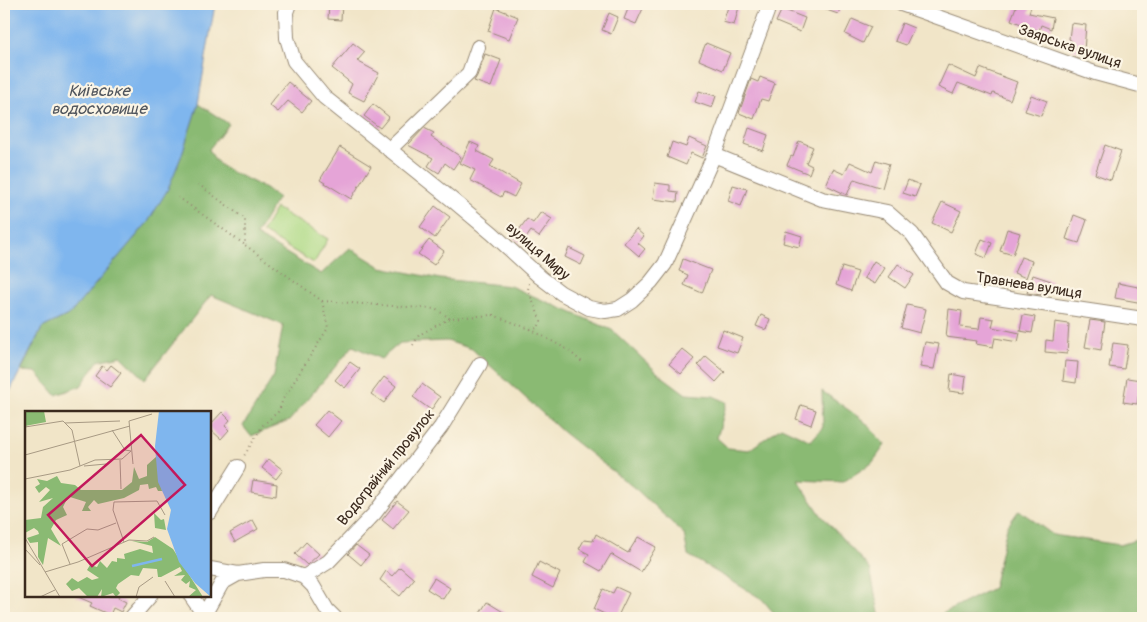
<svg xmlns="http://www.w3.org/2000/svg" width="1147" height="622" viewBox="0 0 1147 622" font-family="Pangolin,sans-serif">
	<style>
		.green { fill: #aeda86; stroke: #748252 }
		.forest { fill: #8aba73; stroke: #627248 }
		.water { fill: #7fb6ee; stroke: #5d7086 }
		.building { fill: #e5a4d7 }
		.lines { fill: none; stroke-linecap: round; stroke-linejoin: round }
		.minor-casing { stroke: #968873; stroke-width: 16 }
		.path { stroke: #968873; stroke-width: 2; stroke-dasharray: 1 4; stroke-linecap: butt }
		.minor { stroke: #fff; stroke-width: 14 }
		.labels { text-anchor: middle; stroke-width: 4.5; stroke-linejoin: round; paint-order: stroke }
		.street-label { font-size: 15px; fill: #3b2a1e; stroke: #fcf5e5 }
		.water-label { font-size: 16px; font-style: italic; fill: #4f545c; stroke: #fcf5e5 }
		.inset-river { fill: none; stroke: #7fb6ee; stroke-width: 2.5 }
		.inset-road { fill: none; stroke: #a89a84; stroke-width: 1 }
		.view { fill: #c2185b; fill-opacity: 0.15; stroke: #c2185b; stroke-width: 2.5 }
		.inset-edge { fill: none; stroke: #3b2a1e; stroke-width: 2.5 }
	</style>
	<rect width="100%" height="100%" fill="#fcf5e5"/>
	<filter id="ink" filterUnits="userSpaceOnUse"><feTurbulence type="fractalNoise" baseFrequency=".02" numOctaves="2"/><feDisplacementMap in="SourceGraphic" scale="10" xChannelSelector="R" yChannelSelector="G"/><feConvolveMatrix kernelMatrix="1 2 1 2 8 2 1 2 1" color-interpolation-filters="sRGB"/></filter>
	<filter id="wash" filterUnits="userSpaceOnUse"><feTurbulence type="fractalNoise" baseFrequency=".0096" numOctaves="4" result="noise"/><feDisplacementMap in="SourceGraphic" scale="20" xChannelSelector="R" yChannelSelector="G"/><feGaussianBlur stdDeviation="1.12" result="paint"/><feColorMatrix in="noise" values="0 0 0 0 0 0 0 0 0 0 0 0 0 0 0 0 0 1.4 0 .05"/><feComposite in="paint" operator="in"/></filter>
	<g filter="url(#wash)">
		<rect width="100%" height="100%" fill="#f1e5c8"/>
		<!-- green -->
		<path class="green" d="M276,208l52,31 -14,24 -52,-31z"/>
		<!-- forest -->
		<path class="forest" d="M198,104l31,20 -20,25c9,20 20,21 38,30 11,5 21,12 31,18l-22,38 65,39 29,-26 31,19 59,12 70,7 102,44 47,44 27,20 27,2 14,6 -10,36 11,10 21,2 32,-23 30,14 12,-14 -1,-36 42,30 21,24 -13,18 -29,19 -45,-2 23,35 49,54 10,49 60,-3 53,-27 14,-61 12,-17 34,25 67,10 23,-7v80h-365l-16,-19 -74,-44 -4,-21 -47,-44 -73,-57 -92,-84 -25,-8 -47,2 -19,16 -28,-13 -64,75 -38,15 -8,-10 31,-50 9,-51 -72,-30 -66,84 -24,-23 -23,5 -17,25 -25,9 -20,-23 -15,-1 21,-43 28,-14 78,-92 19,-33 14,-32z"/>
		<!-- water -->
		<path class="water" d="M4,4h211l-17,100 -17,53 -13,32 -20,33 -78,92 -28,14 -38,75z"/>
		<g id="blocks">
			<!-- building -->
			<path class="building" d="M329,4h13l-1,16 -13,-1z
				M630,4h15l-9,20 -12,-5z
				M729,4l10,3 -5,18 -11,-3z
				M812,4h30l-4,10 -26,-9z
				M1017,4l14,2 -2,7 24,5 -2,11 -10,-4 -2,6 -28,-11z
				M496,8l22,9 -9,22 -21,-8z
				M782,9l23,9 -5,14 -24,-10z
				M609,13l9,4 -7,17 -9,-4z
				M852,19l19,8 -8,16 -18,-9z
				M902,23l12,5 -8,17 -11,-4z
				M1071,23l15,2 -2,26 -13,-2 1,-8 -3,-2z
				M353,43l12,9 -8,9 22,12 -15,28 -16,-8 4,-9 -20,-16z
				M706,43l24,10 -7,17 -24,-10z
				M485,54l16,6 -10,27 -17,-6 3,-5z
				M948,65l28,13 4,-10 37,14 -7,18 -17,-7 -1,3 -34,-13 -5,11 -15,-7z
				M760,77l15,6 -7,18 -7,-2 -7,20 -15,-6 12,-34 7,3z
				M288,82l23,19 -9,11 -14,-11 -10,11 -9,-7z
				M699,91l17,5 -4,12 -17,-6z
				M1031,95l16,6 -6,15 -16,-5z
				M373,104l16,13 -9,11 -16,-12z
				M424,128l10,5 -3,4 30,20 -8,12 -8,-6 -6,10 -11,-7 5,-8 -25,-13z
				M749,128l19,7 -5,16 -19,-7z
				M689,138l18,8 -5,12 -11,-5 -5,12 -19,-8 5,-15 14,5z
				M799,141l14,6 -7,16 6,3 -3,8 -22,-9 4,-9 2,1z
				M470,142l9,4 -2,5 17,9 -4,6 31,18 -7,13 -10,-5 -3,5 -31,-17 5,-10 -15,-7z
				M1105,145l16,6 -10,29 -16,-6z
				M340,147l31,19 -20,33 -31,-19z
				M876,160l13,4 -7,24 -28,-9 -7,16 -21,-10 7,-16 11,5 6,-12 22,10z
				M908,180l12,5 -5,12 -12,-4z
				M655,183l15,2v6l8,1 -1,10 -24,-3z
				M733,185l14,4 -6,17 -13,-5z
				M942,202l19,9 -10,21 -19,-9z
				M435,206l15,11 -15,21 -15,-11z
				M541,212l11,7 -13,18 -8,-6 -9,13 -9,-6 14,-19 6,4z
				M1074,215l13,5 -8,23 -13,-4z
				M636,229l8,7 -6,7 7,6 -6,7 -15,-13z
				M1007,229l13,4 -7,22 -13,-4z
				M786,231l16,5 -3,11 -16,-4z
				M982,239l10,4 -6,15 -10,-4z
				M429,240l15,11 -10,14 -16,-11z
				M569,248l16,8 -4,9 -16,-8z
				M1021,257l11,4 -6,17 -12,-5z
				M683,259l28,11 -9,23 -18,-8 4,-10 -9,-4z
				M874,261l11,7 -10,16 -11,-6z
				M898,264l16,11 -9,13 -16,-11z
				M842,267l16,5 -7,19 -15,-6z
				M1033,275l18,6 -2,8 -6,-1 -2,7 -14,-2z
				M1118,283l25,5v15l-28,-5z
				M907,305l19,4 -6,24 -19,-5z
				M949,309l13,2 -2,16 19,2 2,-12 13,2 -2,8 28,6 -2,9 -23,-4 -2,9 -17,-3 1,-3 -31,-4z
				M761,315l9,4 -4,11 -10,-4z
				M1023,315l12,2 -3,16 -12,-2z
				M1090,320l15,2 -4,28 -16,-3z
				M1055,322l14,2 -2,30 -22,-2 1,-12 7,1z
				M723,330l20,8 -6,15 -20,-7z
				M925,342l14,2 -5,25 -14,-2z
				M1113,343l15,2 -4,24 -15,-2z
				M682,349l12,10 -13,15 -12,-10z
				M706,356l19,16 -9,10 -18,-17z
				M1065,361l13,1 -2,21 -13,-2z
				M350,362l10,7 -15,19 -10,-8z
				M111,365l10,8 -11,14 -15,-11 7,-10 5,4z
				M951,374l15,3 -2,16 -15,-2z
				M384,377l12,9 -12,17 -13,-9z
				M1127,378l14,2 -4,24 -14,-2z
				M422,384l18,13 -9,13 -18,-13z
				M801,405l15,5 -5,15 -15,-6z
				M327,410l14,11 -13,16 -14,-12z
				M222,412l8,8 -5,6 4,4 -8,9 -11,-10v-4z
				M269,459l14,11 -7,9 -14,-11z
				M253,480l24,4 -1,12 -25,-4z
				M397,501l12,9 -16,19 -11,-9z
				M253,520l5,9 -23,13 -5,-9z
				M596,534l32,19 10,-16 18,10 -15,25 -30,-18 -10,17 -16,-9 4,-8 -10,-5 5,-9 9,1z
				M306,542l13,12 -12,11 -12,-11z
				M356,545l13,10 -8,10 -13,-11z
				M539,562l21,11 -7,15 -21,-11z
				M400,567l14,12 -14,17 -20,-16 6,-9 6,5z
				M434,578l16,10 -7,11 -16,-10z
				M616,587l13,6 -12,25h-4l-19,-9 9,-20 10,4z
				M76,596h43l-1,2 8,4 -5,10 -8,-4 -3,7 -20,-9 2,-3z
				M487,602l26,16h-36z"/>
		</g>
	</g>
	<g filter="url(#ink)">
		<use href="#blocks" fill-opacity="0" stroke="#968873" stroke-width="1"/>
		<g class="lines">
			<defs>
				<path id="minor" d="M289,4l-3,8 1,26 7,23 30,36 126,101 42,35 48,44 21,16 28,15 16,3 13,-2 14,-9 19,-18 14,-18 49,-109 56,-151
					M901,4l194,69 48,13
					M389,150l80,-77 9,-26
					M714,155l108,44 65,13 25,22 35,49 16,9 180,27
					M210,512l28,-45
					M210,569l28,5 26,-4h20l20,7 9,9 14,24 8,8
					M304,577l24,-15 46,-48 67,-87 39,-63
					M191,596l13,19 -1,3
					M204,615l18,-32 16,-9
					M131,618l19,-22"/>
			</defs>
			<!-- minor casing -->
			<use href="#minor" class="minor-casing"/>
			<!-- path -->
			<path class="path" d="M198,184l47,35v26l77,56 6,27 -45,71 -4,12 -16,14 -19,31
				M178,197l67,48
				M322,301l113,8 15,9
				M530,329l38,21 15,13
				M413,345l6,-10 31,-17 43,-3 37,14 8,-1 3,-7 -13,-31 1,-7"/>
			<!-- minor -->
			<use href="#minor" class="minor"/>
		</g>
	</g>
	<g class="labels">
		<!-- street labels -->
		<g class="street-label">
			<text transform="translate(1070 46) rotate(19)" y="5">Заярська вулиця</text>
			<text transform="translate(538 251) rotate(41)" y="5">вулиця Миру</text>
			<text transform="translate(1029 285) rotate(9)" y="5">Травнева вулиця</text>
			<text transform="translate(386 467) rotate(-51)" y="5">Водограйний провулок</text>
		</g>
		<!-- water labels -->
		<g class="water-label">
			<text x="99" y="96">Київське<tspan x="99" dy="18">водосховище</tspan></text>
		</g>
	</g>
	<!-- overview -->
	<g transform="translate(25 411)">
		<rect width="186" height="186" fill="#f1e5c8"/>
		<path d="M0,0h19l2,11 -21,4zM132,45l5,35h-4l-2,-4 -7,2 -1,-5 -8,1 -1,5 -15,8 -26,6 -4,-4 -6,7 3,4h-9l4,-9 -16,-5 -4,4 -3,6 4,8 -11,5 -5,9 10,17 -13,-8 -5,27 -5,-8v-15l-8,1 -3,-5 12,-4 -1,-3 -4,-3 -9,5v-13l16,-2 2,-11 10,-9 -14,4 11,-12 -4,-3 -7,6 -4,-6 5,-3 -3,-5 10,2 10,-5 4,7 14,2 6,5h41l10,-8 2,-15 5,12 8,-3v-11zM129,102l7,7 3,-1 2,11 -11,-2zM130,126l18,12 30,48h-15l8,-7 -7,-3 1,-6 -4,3 -5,-4 4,-5 -11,1 8,-5 -2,-4 -19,10h-3l-1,-8 -14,-1 -4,8 -8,-1 -13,9 -2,4 4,5 -4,4 -3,-4 -12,4 1,-8 -5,8h-9l-9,-9 -7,3 -6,-7 6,-6 6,4 9,-5 5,3 7,-2 -12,-8 3,-5 7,2 3,-6 7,7 5,-7 5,1v-4l8,1 -1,-5 16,-5 13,4 -1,-7 -20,-5 15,1z" fill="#8aba73"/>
		<path d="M134,0h52v186l-16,-14 -16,-21 -12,-33 4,-19 -13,-28 -3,-36z" fill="#7fb6ee"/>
		<path class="inset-river" d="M107,155l30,-7"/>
		<path class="inset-road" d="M40,12l55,-2M0,16l38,-6 9,9 8,36M0,44l105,-29M95,49l1,29M108,53l-4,-43 23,-7M59,55l22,-2M0,68l45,-9 25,-10 27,-1 9,-8 -6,-1 -13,-20M0,127l35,59M99,131l-11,-32 1,-8 43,-1 8,14M0,138l15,16M45,153l-8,-20 25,-15 11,1 18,-7M20,161l33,-10 51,-22 18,1 7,-4M140,170l10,16M15,186l15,-7M111,186l3,-10 14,-10"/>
		<path class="view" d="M116,24l44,50 -93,81 -44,-51z"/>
		<rect width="186" height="186" class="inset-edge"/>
	</g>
	<!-- margin -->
	<rect width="1147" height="622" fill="none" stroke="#fcf5e5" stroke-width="20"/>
</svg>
